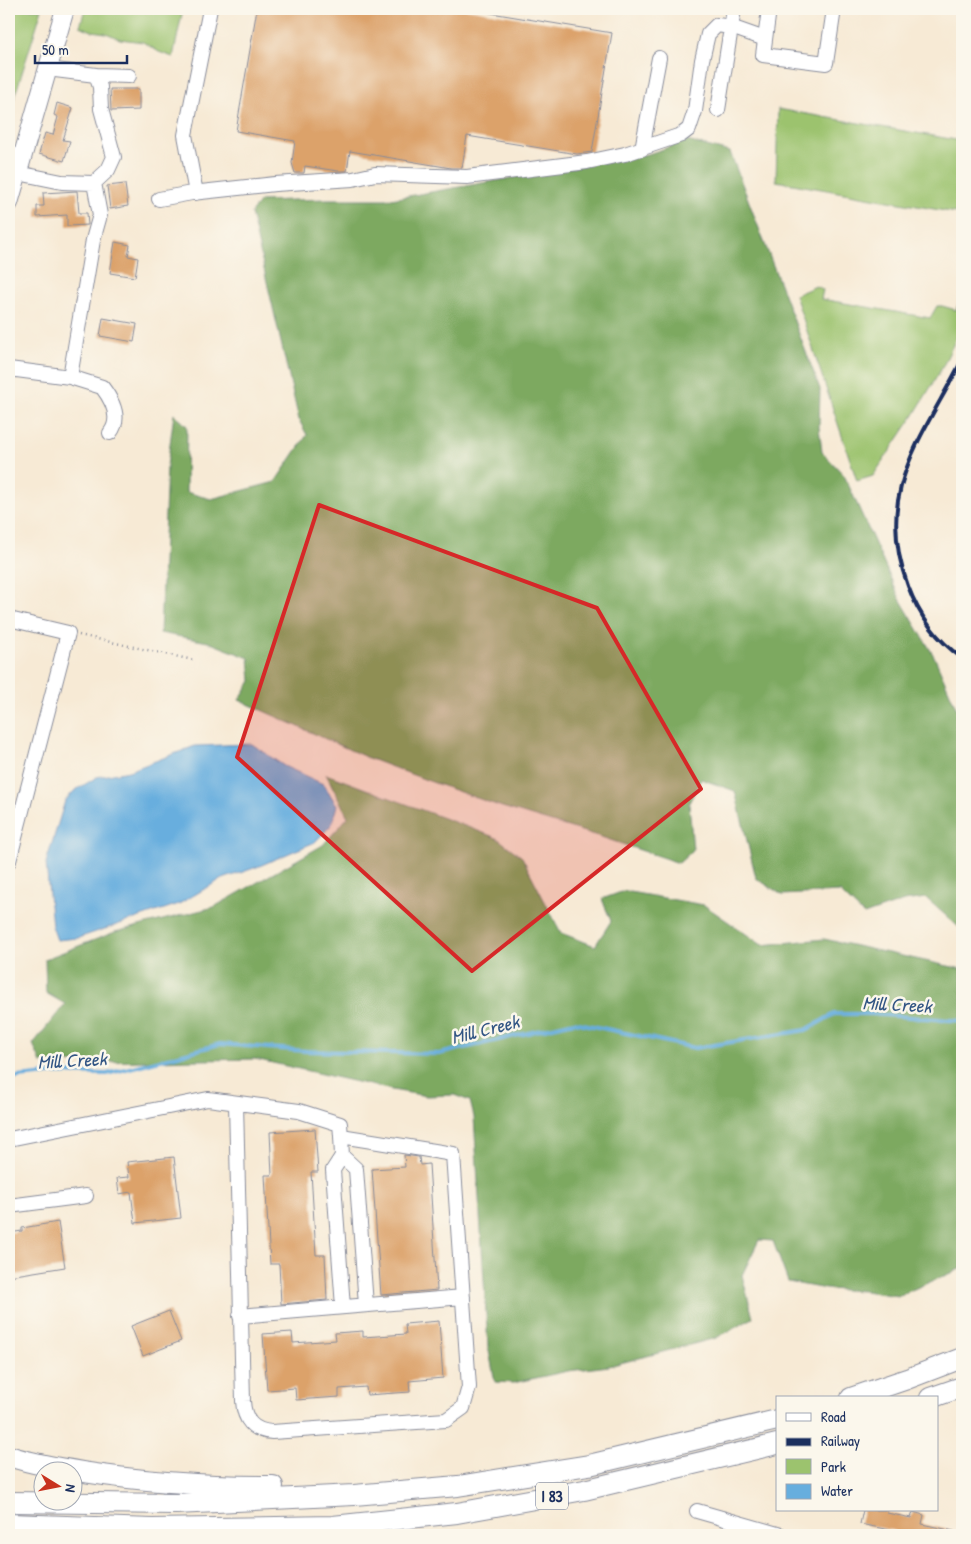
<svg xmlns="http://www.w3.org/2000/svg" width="971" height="1544" viewBox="0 0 971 1544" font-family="'Patrick Hand',sans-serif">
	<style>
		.green { fill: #9cc36e; stroke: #5c7966 }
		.forest { fill: #7da961; stroke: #4c6c60 }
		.water { fill: #67aede; stroke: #416e9e }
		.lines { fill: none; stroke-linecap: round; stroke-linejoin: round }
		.stream { stroke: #67aede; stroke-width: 4 }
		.building { fill: #dca26a }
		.minor-casing { stroke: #898c9a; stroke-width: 16 }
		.major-casing { stroke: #898c9a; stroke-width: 20 }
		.highway-casing { stroke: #898c9a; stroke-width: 22 }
		.path { stroke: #898c9a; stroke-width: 2.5; stroke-dasharray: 1 4; stroke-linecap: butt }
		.minor { stroke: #fff; stroke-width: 14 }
		.major { stroke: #fff; stroke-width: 18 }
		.highway { stroke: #fff; stroke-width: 20 }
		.rail { stroke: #1b2f5e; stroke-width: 4 }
		.marked { fill: #d62828; fill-opacity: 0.2; stroke: #d62828; stroke-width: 4; stroke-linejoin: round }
		.labels { text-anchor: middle; stroke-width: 5; stroke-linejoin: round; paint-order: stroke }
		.shield { fill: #fbf7ec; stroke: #5e6b89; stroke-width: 1 }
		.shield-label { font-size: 16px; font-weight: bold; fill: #1b2f5e }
		.water-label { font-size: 19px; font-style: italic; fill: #325584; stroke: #fbf7ec }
	</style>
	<rect width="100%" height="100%" fill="#fbf7ec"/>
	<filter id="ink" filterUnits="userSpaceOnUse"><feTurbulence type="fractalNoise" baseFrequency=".02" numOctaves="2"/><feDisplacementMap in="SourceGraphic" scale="10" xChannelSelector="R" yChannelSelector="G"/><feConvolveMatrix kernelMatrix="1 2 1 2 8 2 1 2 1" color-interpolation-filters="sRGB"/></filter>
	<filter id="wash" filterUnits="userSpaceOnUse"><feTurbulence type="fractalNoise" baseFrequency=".0096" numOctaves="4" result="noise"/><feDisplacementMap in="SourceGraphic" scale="20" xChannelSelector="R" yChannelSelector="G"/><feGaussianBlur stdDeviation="1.12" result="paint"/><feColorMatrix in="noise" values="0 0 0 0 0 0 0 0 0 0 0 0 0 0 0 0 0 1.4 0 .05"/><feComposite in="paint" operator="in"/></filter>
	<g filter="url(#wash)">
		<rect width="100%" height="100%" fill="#f7ead5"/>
		<!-- green -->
		<path class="green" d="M9,9h33l-29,93 -4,-1z
			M85,9h98l-10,48 -14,-5 -16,-10 -23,-3 -14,-6 -14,-2 -12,-5z
			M778,109l184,32v73l-186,-33z
			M816,286l3,1 4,3 -2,9 109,19 7,-12h5l14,4 6,-16v32l-20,42 -28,47 -41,61 -16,5 -62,-186z"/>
		<!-- forest -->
		<path class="forest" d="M687,141l43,11 90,237 -1,38 3,25 22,23 56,124 34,57 28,65v209l-36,-32 -22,3 -40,14 -24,-23 -58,3 -26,-17 -21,-87 -34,-12 -12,24 4,47 -14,13 -78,-26 -99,-30 -73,-26 -61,-23 -129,-58 12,-19 -2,-23 -41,-16 -48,-9 7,-167 7,-52 13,12 -1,66 25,7 64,-17 32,-47 -8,-15 -48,-207 9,-12 67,-2h64l257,-45z
			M326,774l171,64 25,19 39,76 34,13 16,-25 -9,-22 22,-8 80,14 58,40 62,-6 138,30v299l-64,28 -34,-5 -38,-2 -38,-7 -15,-41 -14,-1 -17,35 11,43 -37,20 -107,28 -41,5 -55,12 -18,-1 -7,-36 -14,-229 -4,-16 -16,-6 -27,1 -35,-6 -137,-31 -214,4 -8,-19 32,-40 -19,-11 -1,-34 70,-27 99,-25 109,-62 25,-28z"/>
		<!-- water -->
		<path class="water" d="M252,744l32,22 39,18 14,21 -5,19 -17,18 -58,25 -37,13 -41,24 -101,34 -21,2 -5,-14 -6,-63 19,-62 9,-10 23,-14 32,-6 66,-25z"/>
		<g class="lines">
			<!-- stream -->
			<path class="stream" d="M9,1082l9,-5 41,-4 48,1 113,-30 86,7 133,3 135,-32 121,26 111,-18 28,-16h37l91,7"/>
		</g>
		<g id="blocks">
			<!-- building -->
			<path class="building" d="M257,9h210l145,24 -20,119 -15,2 -110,-18 -5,32h-11l-101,-17 -3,20h-9l-33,-5 -1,7h-9l-3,-10 3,-22 -59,-10z
				M110,89h29v21l-28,1z
				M57,103l16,5 -10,32 7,1 -6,20 -25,-7 6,-21 8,2 5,-18 -4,-2z
				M125,184l3,22 -18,3 -3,-23z
				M77,191l2,22h8l1,12 -21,1v-11l-30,2v-11h7l-1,-13z
				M115,242l15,3 -2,11 10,2 -3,19 -25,-4z
				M103,318l34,6 -3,18 -34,-6z
				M315,1129l3,43h-7l5,83h9l2,45 -46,4 -2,-40h-9l-5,-89h7l-2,-43z
				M404,1155l15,2 1,8 9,-1 8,126 -56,5 -9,-126 33,-2z
				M174,1157l7,61 -46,5 -4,-31 -12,2 -2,-16 12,-1 -2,-15z
				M58,1222l7,45 -56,9v-43l13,-2v-3z
				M169,1311l12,30 -38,15 -12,-30z
				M439,1321l4,57 -34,3 1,11 -43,3 -1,-8 -27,2v8l-43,3 -1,-12 -28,2 -4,-56 29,-2 1,11 43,-3 -1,-7 28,-2v6l43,-3 -1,-10z
				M863,1510h24v3l24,5 2,-6 11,3 -2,9 32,7v4h-50l-10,-2 1,-2 -35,-7z"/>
		</g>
	</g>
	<g filter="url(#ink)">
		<use href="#blocks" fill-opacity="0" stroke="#898c9a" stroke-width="1"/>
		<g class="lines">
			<defs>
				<path id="minor" d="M769,9l-6,46 63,8 8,-54
					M47,69l49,6 4,12 1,22 13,48 -6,13 -14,13
					M96,75l33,1
					M718,110l16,-101
					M642,149l17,-91
					M196,193l-11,-58 25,-126
					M159,199l33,-6 83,-9 78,-5 22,-5 92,3 120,-15 38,-8 56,-19 8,-6 6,-18 7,-51 6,-26 9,-9 14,2 34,12
					M9,369l61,8 23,-137 7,-25 -6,-32 -32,-1 -44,-9
					M70,377l32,10c10,13 20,31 8,46
					M9,619l59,14 -59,228
					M341,1136l1,20 -9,14 10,137
					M9,1139l199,-40 91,12 41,13 1,12 112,18 16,233 -6,21 -17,12 -174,12c-19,-1 -28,-12 -29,-31l-7,-298
					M342,1156l14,13 10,136
					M9,1206l77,-10
					M240,1316l223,-19
					M697,1511l84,24"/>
				<path id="major" d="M9,203l56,-194"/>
				<path id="highway" d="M851,1398l56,-19 55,-21
					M930,1398l32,-11
					M9,1456c24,8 49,12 74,16 63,10 126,14 190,14
					M9,1502l167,2 178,-9 104,-9 131,-21 188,-45
					M9,1524l143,5 181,-3 124,-13 127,-23 193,-46"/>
			</defs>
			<!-- minor casing -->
			<use href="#minor" class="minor-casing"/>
			<!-- major casing -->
			<use href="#major" class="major-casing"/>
			<!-- highway casing -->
			<use href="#highway" class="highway-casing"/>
			<!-- path -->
			<path class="path" d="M79,635l114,25"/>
			<!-- minor -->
			<use href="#minor" class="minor"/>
			<!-- major -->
			<use href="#major" class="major"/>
			<!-- highway -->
			<use href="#highway" class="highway"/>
			<!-- rail -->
			<path class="rail" d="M962,360c-40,79 -89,132 -54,226 11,30 29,54 54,72"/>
		</g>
	</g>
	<!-- marked area -->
	<path class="marked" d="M319,505l278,103 104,181 -229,182 -235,-214z"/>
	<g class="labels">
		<!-- shield labels -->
		<rect class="shield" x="536" y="1482.5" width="32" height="27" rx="4"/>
		<g class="shield-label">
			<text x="552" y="1502">I 83</text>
		</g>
		<!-- water labels -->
		<g class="water-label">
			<text transform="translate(897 1004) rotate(3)" y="7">Mill Creek</text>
			<text transform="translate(485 1029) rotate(-14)" y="7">Mill Creek</text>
			<text transform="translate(72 1060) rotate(-3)" y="7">Mill Creek</text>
		</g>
	</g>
	<!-- margin -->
	<rect width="971" height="1544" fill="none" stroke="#fbf7ec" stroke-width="30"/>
	<!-- legend -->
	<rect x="776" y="1396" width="162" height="115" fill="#fbf7ec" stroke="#a1a7b3"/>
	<rect x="786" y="1413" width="25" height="8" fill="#ffffff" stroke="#a1a7b3"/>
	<text x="821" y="1422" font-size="15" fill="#1b2f5e">Road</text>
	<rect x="786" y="1438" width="25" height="8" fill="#1b2f5e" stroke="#a1a7b3"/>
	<text x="821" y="1446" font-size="15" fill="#1b2f5e">Railway</text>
	<rect x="786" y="1459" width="25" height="15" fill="#9cc36e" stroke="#a1a7b3"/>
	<text x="821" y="1472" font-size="15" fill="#1b2f5e">Park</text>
	<rect x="786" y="1484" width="25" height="15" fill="#67aede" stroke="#a1a7b3"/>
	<text x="821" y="1496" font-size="15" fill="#1b2f5e">Water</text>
	<!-- north arrow -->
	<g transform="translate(58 1486) rotate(100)"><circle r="24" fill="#fbf7ec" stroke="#a1a7b3"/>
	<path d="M0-4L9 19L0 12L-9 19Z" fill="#c8321e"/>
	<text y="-8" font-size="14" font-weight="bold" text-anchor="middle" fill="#1b2f5e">N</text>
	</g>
	<!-- scale -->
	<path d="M35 55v8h92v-8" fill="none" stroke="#1b2f5e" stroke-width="2.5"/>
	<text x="42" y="55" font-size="15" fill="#1b2f5e" stroke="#fbf7ec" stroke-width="4" paint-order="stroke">50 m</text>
</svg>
